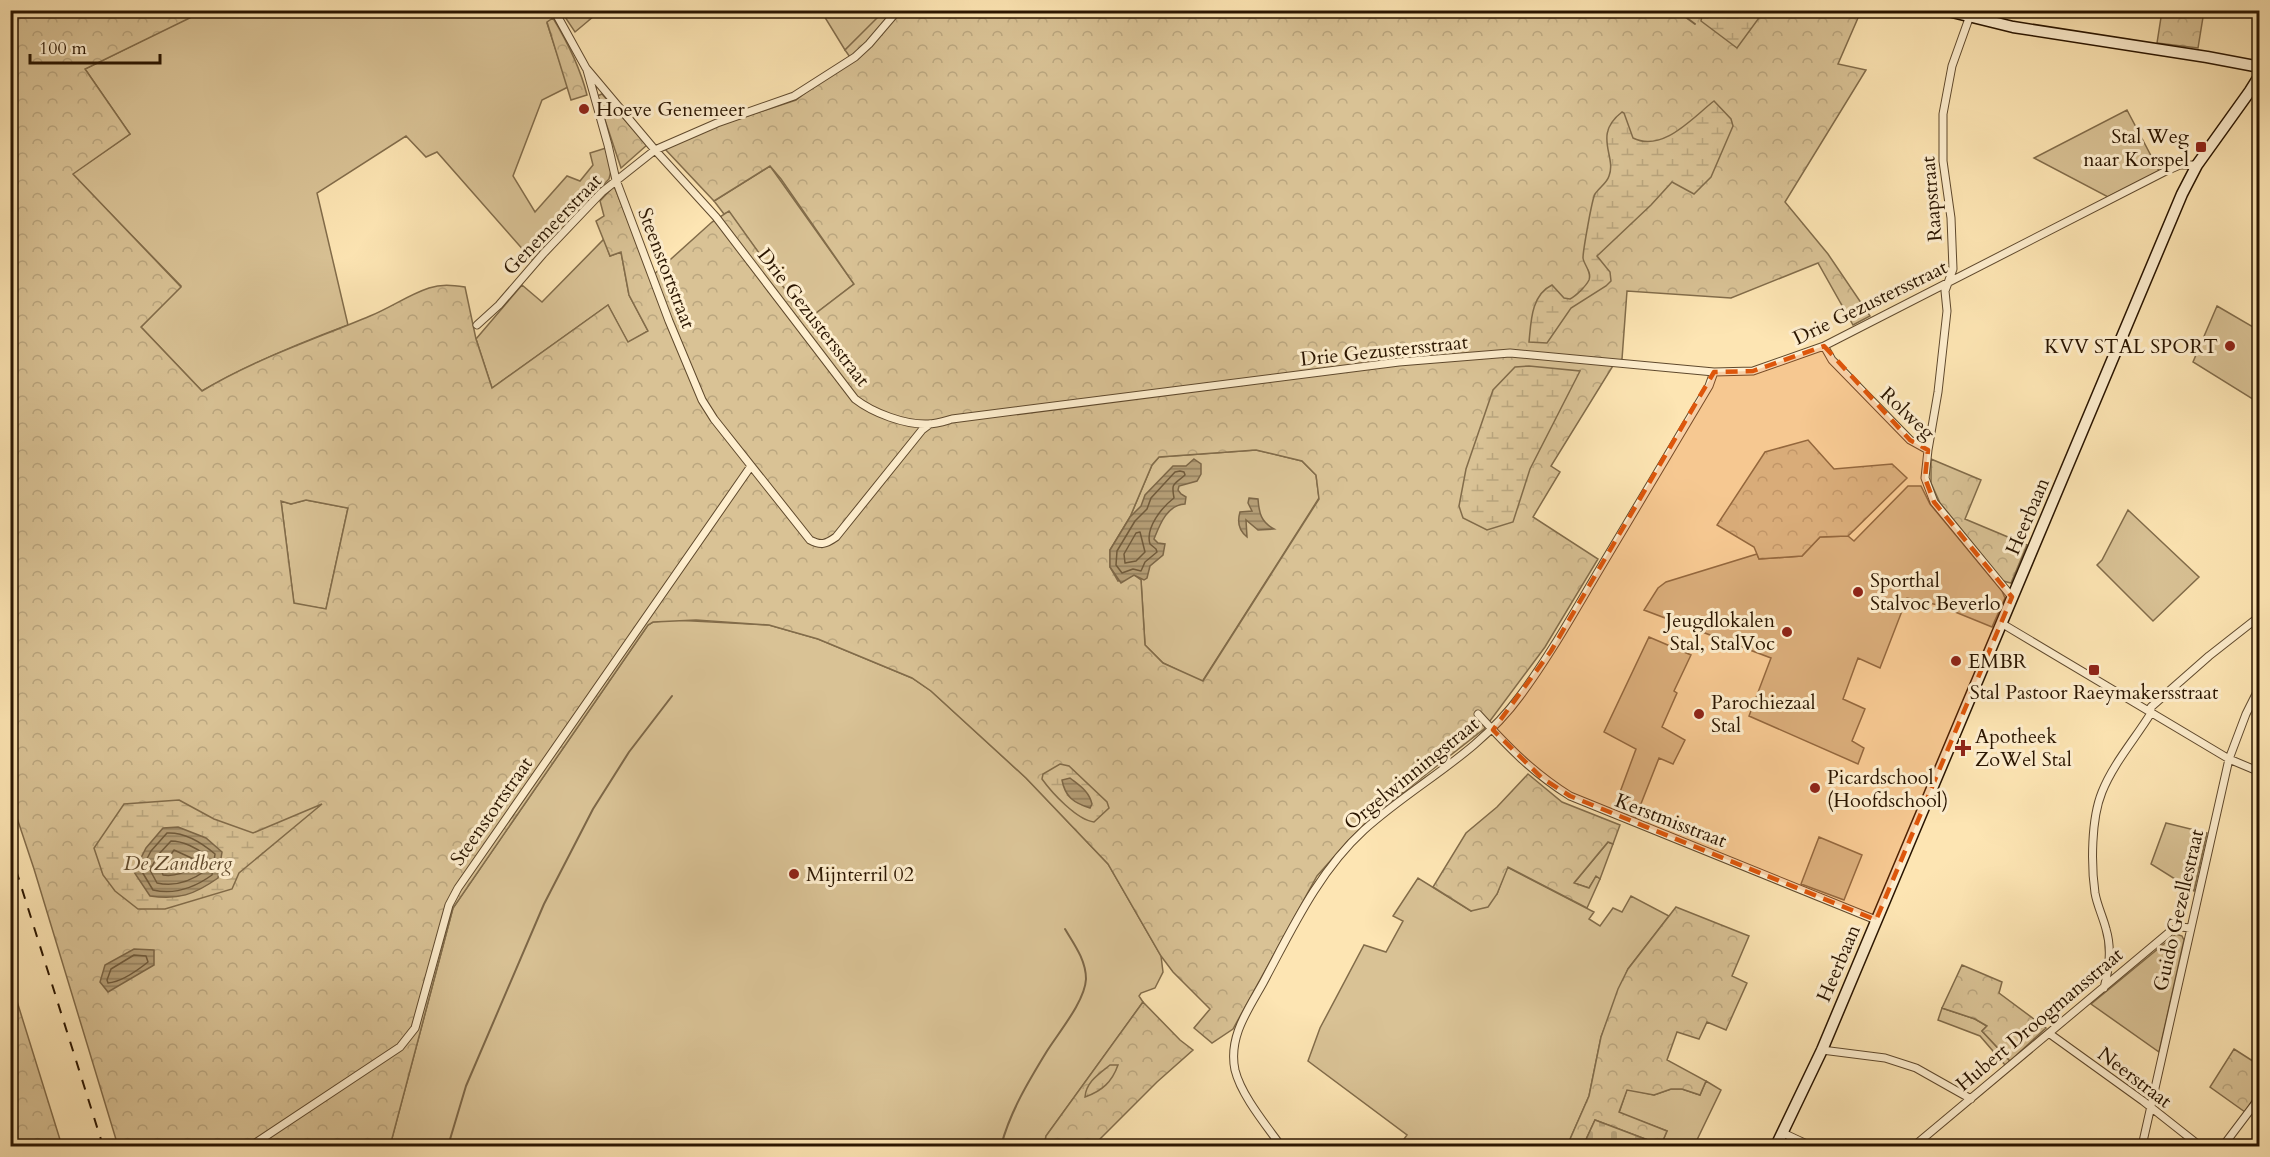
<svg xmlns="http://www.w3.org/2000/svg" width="2270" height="1157" viewBox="0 0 2270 1157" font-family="Cardo,serif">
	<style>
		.green { fill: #d9c295; stroke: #826c4a; stroke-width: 1.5 }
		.forest { fill: url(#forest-crowns); stroke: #826c4a; stroke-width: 1.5; fill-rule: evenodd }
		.wetland { fill: url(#wetland-marsh); stroke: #826c4a; stroke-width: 1.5 }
		.cemetery { fill: url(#cemetery-stones); stroke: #826c4a; stroke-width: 1.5 }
		.water { fill: url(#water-rules); stroke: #7d6747; stroke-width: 1.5 }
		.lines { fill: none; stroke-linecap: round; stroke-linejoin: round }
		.shore { stroke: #705a3b; stroke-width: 1.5 }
		.stream { stroke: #7d6747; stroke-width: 2 }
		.street-casing { stroke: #5f492d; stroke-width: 9 }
		.secondary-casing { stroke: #2a1500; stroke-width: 13 }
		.street { stroke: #feeece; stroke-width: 7 }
		.secondary { stroke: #feeece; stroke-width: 10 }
		.rail { stroke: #2a1500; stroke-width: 2; stroke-dasharray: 10 10; stroke-linecap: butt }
		.marked { fill: #de560b; fill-opacity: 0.2; stroke: #de560b; stroke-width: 4.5; stroke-dasharray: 12 8; stroke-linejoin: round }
		.poi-dot { fill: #8f2418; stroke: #feeece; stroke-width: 2 }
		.labels { text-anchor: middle; stroke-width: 6; stroke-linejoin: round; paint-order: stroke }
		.poi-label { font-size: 20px; fill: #2a1500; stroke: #feeece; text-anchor: start }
		.street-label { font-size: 20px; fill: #2a1500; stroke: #feeece }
		.water-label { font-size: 21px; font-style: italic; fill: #624c2f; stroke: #feeece }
	</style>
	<defs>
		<pattern id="forest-crowns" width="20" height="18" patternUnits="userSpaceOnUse" patternTransform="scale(1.5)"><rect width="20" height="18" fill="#d9c295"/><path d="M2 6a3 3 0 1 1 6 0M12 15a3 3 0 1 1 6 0" fill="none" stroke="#baa67f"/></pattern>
		<pattern id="wetland-marsh" width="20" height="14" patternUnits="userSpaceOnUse" patternTransform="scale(1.5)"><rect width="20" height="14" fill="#d9c295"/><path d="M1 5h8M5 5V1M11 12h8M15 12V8" fill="none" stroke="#baa67f"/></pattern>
		<pattern id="cemetery-stones" width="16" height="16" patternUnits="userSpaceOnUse" patternTransform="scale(1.5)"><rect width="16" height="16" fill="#d9c295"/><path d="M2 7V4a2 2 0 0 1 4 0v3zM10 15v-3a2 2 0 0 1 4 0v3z" fill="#baa67f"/></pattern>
		<pattern id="water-rules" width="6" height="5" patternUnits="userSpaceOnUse" patternTransform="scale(1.5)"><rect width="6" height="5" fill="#b59e76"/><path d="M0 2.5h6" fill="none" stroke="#93805e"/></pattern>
	</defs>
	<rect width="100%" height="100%" fill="#fde5b3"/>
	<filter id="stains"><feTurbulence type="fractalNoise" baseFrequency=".00333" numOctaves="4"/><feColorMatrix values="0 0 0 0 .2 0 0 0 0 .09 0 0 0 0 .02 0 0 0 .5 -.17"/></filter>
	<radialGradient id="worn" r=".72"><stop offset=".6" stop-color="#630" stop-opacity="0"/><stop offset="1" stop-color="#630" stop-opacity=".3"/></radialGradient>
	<!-- green -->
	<path class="green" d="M204,10l343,1 6,7 -6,5 21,64 -26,13 -29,76 22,36 32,-36 13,5 13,-16 -3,-12 16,-5 5,23 -2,8 -76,82 -96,-109 -11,5 -20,-21 -89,57 31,132c-51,19 -100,39 -146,66l-61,-64 40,-41 -109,-112 58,-40 -45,-65z
		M821,11h64l-40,39z
		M2127,110l32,61 -51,26 -74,-39z
		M770,166l84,118 -47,36 -78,-108 -5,2 -10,-13z
		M604,239l6,17 11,-4 8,43 19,36 -20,12 -20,-38 -116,83 -16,-49 46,-54 20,17z
		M2217,306l41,24 1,-3v76l-66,-41z
		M1256,450l46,11 14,14 3,23 -117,184 -39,-19 -18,-18 -4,-65 -20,3 -11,-16v-17l20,-33 22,-52 7,-8z
		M1908,486h13l9,18 72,87 3,7 -13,29 -54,-22 -31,-7 -27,70 -22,-10 -15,41 22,10 -13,32 12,7 -6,16 -109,-48 22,-58 -127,-48 14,-22 8,-6 91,-28 2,5 43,-3 18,-19 28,-1 6,5z
		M306,500l42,8 -22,101 -32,-5 -13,-103 10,3z
		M2128,510l71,67 -46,44 -56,-56 5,-5z
		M674,620l95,5 49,14 94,39 19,13 95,87 82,86 53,92 2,16 -8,16 -14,5 -2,3 4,6 -97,134 -2,10h-654l63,-238 195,-283 5,-3z
		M1649,637l42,18 -17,36 3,2 -15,34 23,13 -12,24 -14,-6 -24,61 -22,-8 23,-62 -32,-17z
		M2166,823l41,10 -13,58 -43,-27z
		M1819,837l43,18 -18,45 -43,-16z
		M1608,842l5,2 -13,35 -4,-2 -7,11 -15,-5z
		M1507,867l87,45 -5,7 11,7 13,-18 9,4 9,-16 38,20 -41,53 -27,68 -12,59 -22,50h-168l8,-11 -99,-74 12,-33 44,-83 22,7 17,-31 -10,-5 25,-38 53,33 26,-17z
		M2176,934l6,2 2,4 -25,112 -68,-48z
		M1942,1008l33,11 12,7 -5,5 28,30 -5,4 -25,-29 -42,-16z
		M1706,1081l15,9 -27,56 -33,-1 6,-14 -48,-18 8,-24 27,6 17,-6h11l18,6z"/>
	<!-- forest -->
	<path class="forest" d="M46,10l158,1 -119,58 45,65 -57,40 108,113 -40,40 61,64c53,-32 111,-51 168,-75 20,-8 38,-21 59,-28 12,-4 23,-3 36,-1l11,52 16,49 116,-83 20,37 20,-11 -19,-36 -8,-43 -11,4 -14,-35 8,-5 -4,-15 14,-15 37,91 61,-55 17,-11 78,109 47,-36 -73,-105 -11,-13 -56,35 -49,-52 52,-23 79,-26 54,-43 -5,-7 40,-40 976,1 -23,53 28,6 -81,132 43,52 42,62 -17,9 -35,-62 -87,35 -104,-7 -5,68 -8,5 -63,102 9,6 -27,45 65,42 -53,88 -61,82 -111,87 -26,26 -30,34 -84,153 -21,14 -18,-15 16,-19 -37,-37 -12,-16 -53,-92 -82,-86 -95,-87 -19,-13 -94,-39 -49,-14 -73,-5 -43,2 -5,3 -195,283 -63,238h-272l-84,-277 -23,-69 -1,-782zM1256,450l46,11 14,14 3,24 -116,182 -40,-18 -18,-18 -4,-65 -7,-5 -16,6 -8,-14v-17l20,-33 22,-52 7,-8zM306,500l42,8 -22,101 -32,-6 -13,-102 10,3z
		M561,11h39l-25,21z
		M2162,11h42l-6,37 -41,-5z
		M553,18c15,25 27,49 34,77l-16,5 -24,-78z
		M602,94l45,51 -26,23 -24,-72z
		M1808,440l26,29 58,-5 15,14 -59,58 -28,1 -18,19 -43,3 -5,-12 -37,-22 48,-73z
		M1931,459l50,21 -16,39 62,26 -16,38 -8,-2 -63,-78 -9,-20z
		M1528,774l34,28 58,23 -7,19 -5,-2 -34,41 15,5 7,-12 4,3 -13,29 -79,-41 -11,27 -9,13 -17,4 -38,-24 33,-54 31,-26z
		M1676,907l73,29 -17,40 15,7 -21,47 -19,-8 -8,17 -22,-7 -10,28 39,21 -6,14 -18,-6h-11l-17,6 -27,-5 -8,22 48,19 -6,14 -66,-25 -12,26h-16l22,-50 12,-59 17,-48 10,-20z
		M1962,965l40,17 -3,11 47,35 -36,33 -28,-30 5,-5 -12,-7 -33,-11z
		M11,979v3l51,164h-51z
		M1143,1002l37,38 13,10 -36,32 -62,62 2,2h-53l2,-10z
		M2234,1049l25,16v25l-14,22 -35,-25z"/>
	<!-- wetland -->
	<path class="wetland" d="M1703,11v-1l61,1 -27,37 -36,-27z
		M1714,101l17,18 2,7 -22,51 -17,17 -22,-12 -21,23 -54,51 13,16 1,9 -5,5 -35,22 -24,35 -18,-1c2,-20 2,-47 23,-57l12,13 6,1c6,-3 16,-13 19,-19 3,-8 -5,-15 -6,-22 0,-7 9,-59 12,-64 4,-6 12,-11 14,-18 8,-20 -17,-41 13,-64l2,1 9,25c30,15 60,-21 81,-37z
		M1529,366l51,5 -50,98 -17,53 -26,8 -24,-12 -4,-12 7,-37 27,-79 22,-23z
		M1060,764l9,2 38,36 2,6 -15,14c-17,-2 -42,-29 -52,-43l1,-5z
		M179,800l35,19 39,14 69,-29 -83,69 -7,16 -67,20h-27l-23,-18 -12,-16 -9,-27 30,-44z
		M1110,1065h8c-6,17 -16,26 -33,32 1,-15 14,-23 25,-32z"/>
	<!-- cemetery -->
	<path class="cemetery" d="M1595,1120l66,25 4,1h-82z"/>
	<!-- water -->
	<path class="water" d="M1194,459l7,5v10l-4,7 -18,5 -1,4 3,4 5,3 -1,7c-18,1 -25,20 -31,35l4,4 7,1 -2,11 -13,11 -3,12 -3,2 -10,-5 -13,8 -11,-16v-17l20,-33 11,-11 4,-11 28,-29h13z
		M1249,498l9,1c1,14 3,23 16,30l-16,1 -12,-10 1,17c-9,-7 -10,-15 -7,-25l12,-1 -4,-8z
		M1070,778c10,8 19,13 22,26l-2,4c-16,-5 -25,-11 -28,-28z
		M178,827l28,11 16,14 -4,26c-24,17 -40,22 -68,18l-16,-24 12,-24 17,-20z
		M134,949l20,1v15l-46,27 -8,-10 5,-17z"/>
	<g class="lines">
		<!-- shore -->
		<path class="shore" d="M1180,471l4,1 1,3c-11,10 -14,7 -11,23 -12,9 -29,30 -24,46l6,5 1,3 -12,10 -4,9 -8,-2 -11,4 -6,-8 1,-14 18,-30 12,-12 4,-11 24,-26z
			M1140,532l5,20 -9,9 -11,2 -1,-9 12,-21z
			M167,833c18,-1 34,9 48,21l-3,21c-18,13 -37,20 -59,15l-12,-20 10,-19z
			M171,841c12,0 26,7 36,15l-2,15c-14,10 -31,16 -48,12l-7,-13 8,-15z
			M174,850l24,11 -1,4c-9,7 -23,12 -34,10l-2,-6z
			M134,955l12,1 2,6c-10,8 -27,20 -40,21l-1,-3 4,-11z"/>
		<!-- stream -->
		<path class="stream" d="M1676,10l19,14
			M10,19l30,-9
			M448,1146l18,-60 78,-182 49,-95 36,-57 43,-56
			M1001,1146c9,-34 27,-64 46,-95 12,-19 38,-50 39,-72 0,-19 -12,-35 -21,-50"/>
		<defs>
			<path id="street" d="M554,10l32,58 69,82 61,67 139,182c18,14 50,26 73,25 8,0 17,-3 24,-5l447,-57 111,-9 204,19 39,-1 71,-25 340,-174 16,-7h17
				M587,70l21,75 8,35 53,141 33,79 12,19 96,121c11,6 16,4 26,-3l86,-107 8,-6
				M477,325l22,-20 44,-51 59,-62 53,-42 62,-27 77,-27 61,-39 14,-13 29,-34
				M1824,346l8,14 78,80 18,10 -3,28 9,24 78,95
				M1928,450l10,-58 9,-81 -2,-20 8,-22 -2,-51 -8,-57v-47l9,-48 20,-56
				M2001,623l228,136 31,13
				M1478,714c30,33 54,58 92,82l306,124
				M2104,988c5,-20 8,-39 2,-59 -3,-12 -9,-24 -11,-36 -4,-28 -4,-74 7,-101 11,-28 33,-53 49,-79v-6l58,-51 51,-40
				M2050,1034l93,67 57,45
				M1822,1050l63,8 31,10 55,31
				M1783,1133l28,13
				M251,1146l149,-99 15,-19 34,-123 9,-17 293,-422
				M1281,1146c-15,-21 -40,-51 -46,-76 -7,-33 13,-60 28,-87 29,-54 55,-111 101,-153 52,-47 113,-75 156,-134 29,-39 53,-82 78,-124 37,-62 74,-124 111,-186l5,-14
				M1914,1146l258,-216 9,-3 9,1
				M2142,1146l87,-387 17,-45 14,-28
				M2223,1146l37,-49"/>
			<path id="secondary" d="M1944,10l69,17 194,30 53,10
				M1776,1146l46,-96 360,-856 15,-29 53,-74 10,-16"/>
		</defs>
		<!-- street casing -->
		<use href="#street" class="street-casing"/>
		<!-- secondary casing -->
		<use href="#secondary" class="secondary-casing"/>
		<!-- street -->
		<use href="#street" class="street"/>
		<!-- secondary -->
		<use href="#secondary" class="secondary"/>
		<!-- rail -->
		<path class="rail" d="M10,851l93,295"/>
	</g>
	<!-- marked area -->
	<path class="marked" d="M1824,346l86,94 18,10 -3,28 9,24 78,95 -136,323 -306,-124 -28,-18 -49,-48 58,-79 163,-279 39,-1z"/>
	<!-- markers -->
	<g class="poi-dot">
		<circle cx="584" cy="109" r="6"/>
		<rect x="2195" y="141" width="12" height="12" rx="3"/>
		<circle cx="2230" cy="346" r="6"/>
		<circle cx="1858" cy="592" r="6"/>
		<circle cx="1787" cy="632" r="6"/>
		<circle cx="1956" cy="661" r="6"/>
		<rect x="2088" y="664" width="12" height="12" rx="3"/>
		<circle cx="1699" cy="714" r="6"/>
		<path d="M1960 739h6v6h6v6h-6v6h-6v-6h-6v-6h6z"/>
		<circle cx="1815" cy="788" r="6"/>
		<circle cx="794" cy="874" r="6"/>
	</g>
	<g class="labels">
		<!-- poi labels -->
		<g class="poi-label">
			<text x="596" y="116">Hoeve Genemeer</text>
			<text x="2189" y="143" text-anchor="end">Stal Weg<tspan x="2189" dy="23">naar Korspel</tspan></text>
			<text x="2218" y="353" text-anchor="end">KVV STAL SPORT</text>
			<text x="1870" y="587">Sporthal<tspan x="1870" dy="23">Stalvoc Beverlo</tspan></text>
			<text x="1775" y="627" text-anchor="end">Jeugdlokalen<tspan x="1775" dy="23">Stal, StalVoc</tspan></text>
			<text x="1968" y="668">EMBR</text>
			<text x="2094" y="699" text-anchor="middle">Stal Pastoor Raeymakersstraat</text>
			<text x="1711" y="709">Parochiezaal<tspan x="1711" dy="23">Stal</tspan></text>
			<text x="1975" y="743">Apotheek<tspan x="1975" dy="23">ZoWel Stal</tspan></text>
			<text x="1827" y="784">Picardschool<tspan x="1827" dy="23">(Hoofdschool)</tspan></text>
			<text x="806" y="881">Mijnterril 02</text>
		</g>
		<!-- street labels -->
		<g class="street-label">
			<text transform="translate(1931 199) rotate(-95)" y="7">Raapstraat</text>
			<text transform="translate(552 224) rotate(-46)" y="7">Genemeerstraat</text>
			<text transform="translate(667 268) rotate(69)" y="7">Steenstortstraat</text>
			<text transform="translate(1870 302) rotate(-26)" y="7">Drie Gezustersstraat</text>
			<text transform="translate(814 317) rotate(52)" y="7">Drie Gezustersstraat</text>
			<text transform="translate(1384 350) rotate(-6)" y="7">Drie Gezustersstraat</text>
			<text transform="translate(1908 413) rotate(43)" y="7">Rolweg</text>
			<text transform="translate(2027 516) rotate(-67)" y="7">Heerbaan</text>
			<text transform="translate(1411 773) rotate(-39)" y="7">Orgelwinningstraat</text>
			<text transform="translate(491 811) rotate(-55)" y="7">Steenstortstraat</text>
			<text transform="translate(1671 820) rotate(21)" y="7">Kerstmisstraat</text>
			<text transform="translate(2178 910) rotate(-77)" y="7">Guido Gezellestraat</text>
			<text transform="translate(1838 963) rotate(-67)" y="7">Heerbaan</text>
			<text transform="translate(2039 1019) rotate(-40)" y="7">Hubert Droogmansstraat</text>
			<text transform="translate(2135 1077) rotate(37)" y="7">Neerstraat</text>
		</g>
		<!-- water labels -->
		<g class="water-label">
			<text x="178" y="870">De Zandberg</text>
		</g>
	</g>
	<!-- margin -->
	<rect width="2270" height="1157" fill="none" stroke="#fde5b3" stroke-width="36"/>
	<rect x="12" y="12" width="2246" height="1133" fill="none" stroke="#2a1500" stroke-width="3"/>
	<rect x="18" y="18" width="2234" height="1121" fill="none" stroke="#2a1500" stroke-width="1.5"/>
	<!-- scale -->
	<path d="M30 54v9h130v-9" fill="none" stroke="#2a1500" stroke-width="3"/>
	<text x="39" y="54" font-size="18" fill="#2a1500" stroke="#feeece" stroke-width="4.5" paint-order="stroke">100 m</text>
	<rect width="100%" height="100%" filter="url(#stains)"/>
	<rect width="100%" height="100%" fill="url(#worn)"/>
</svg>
